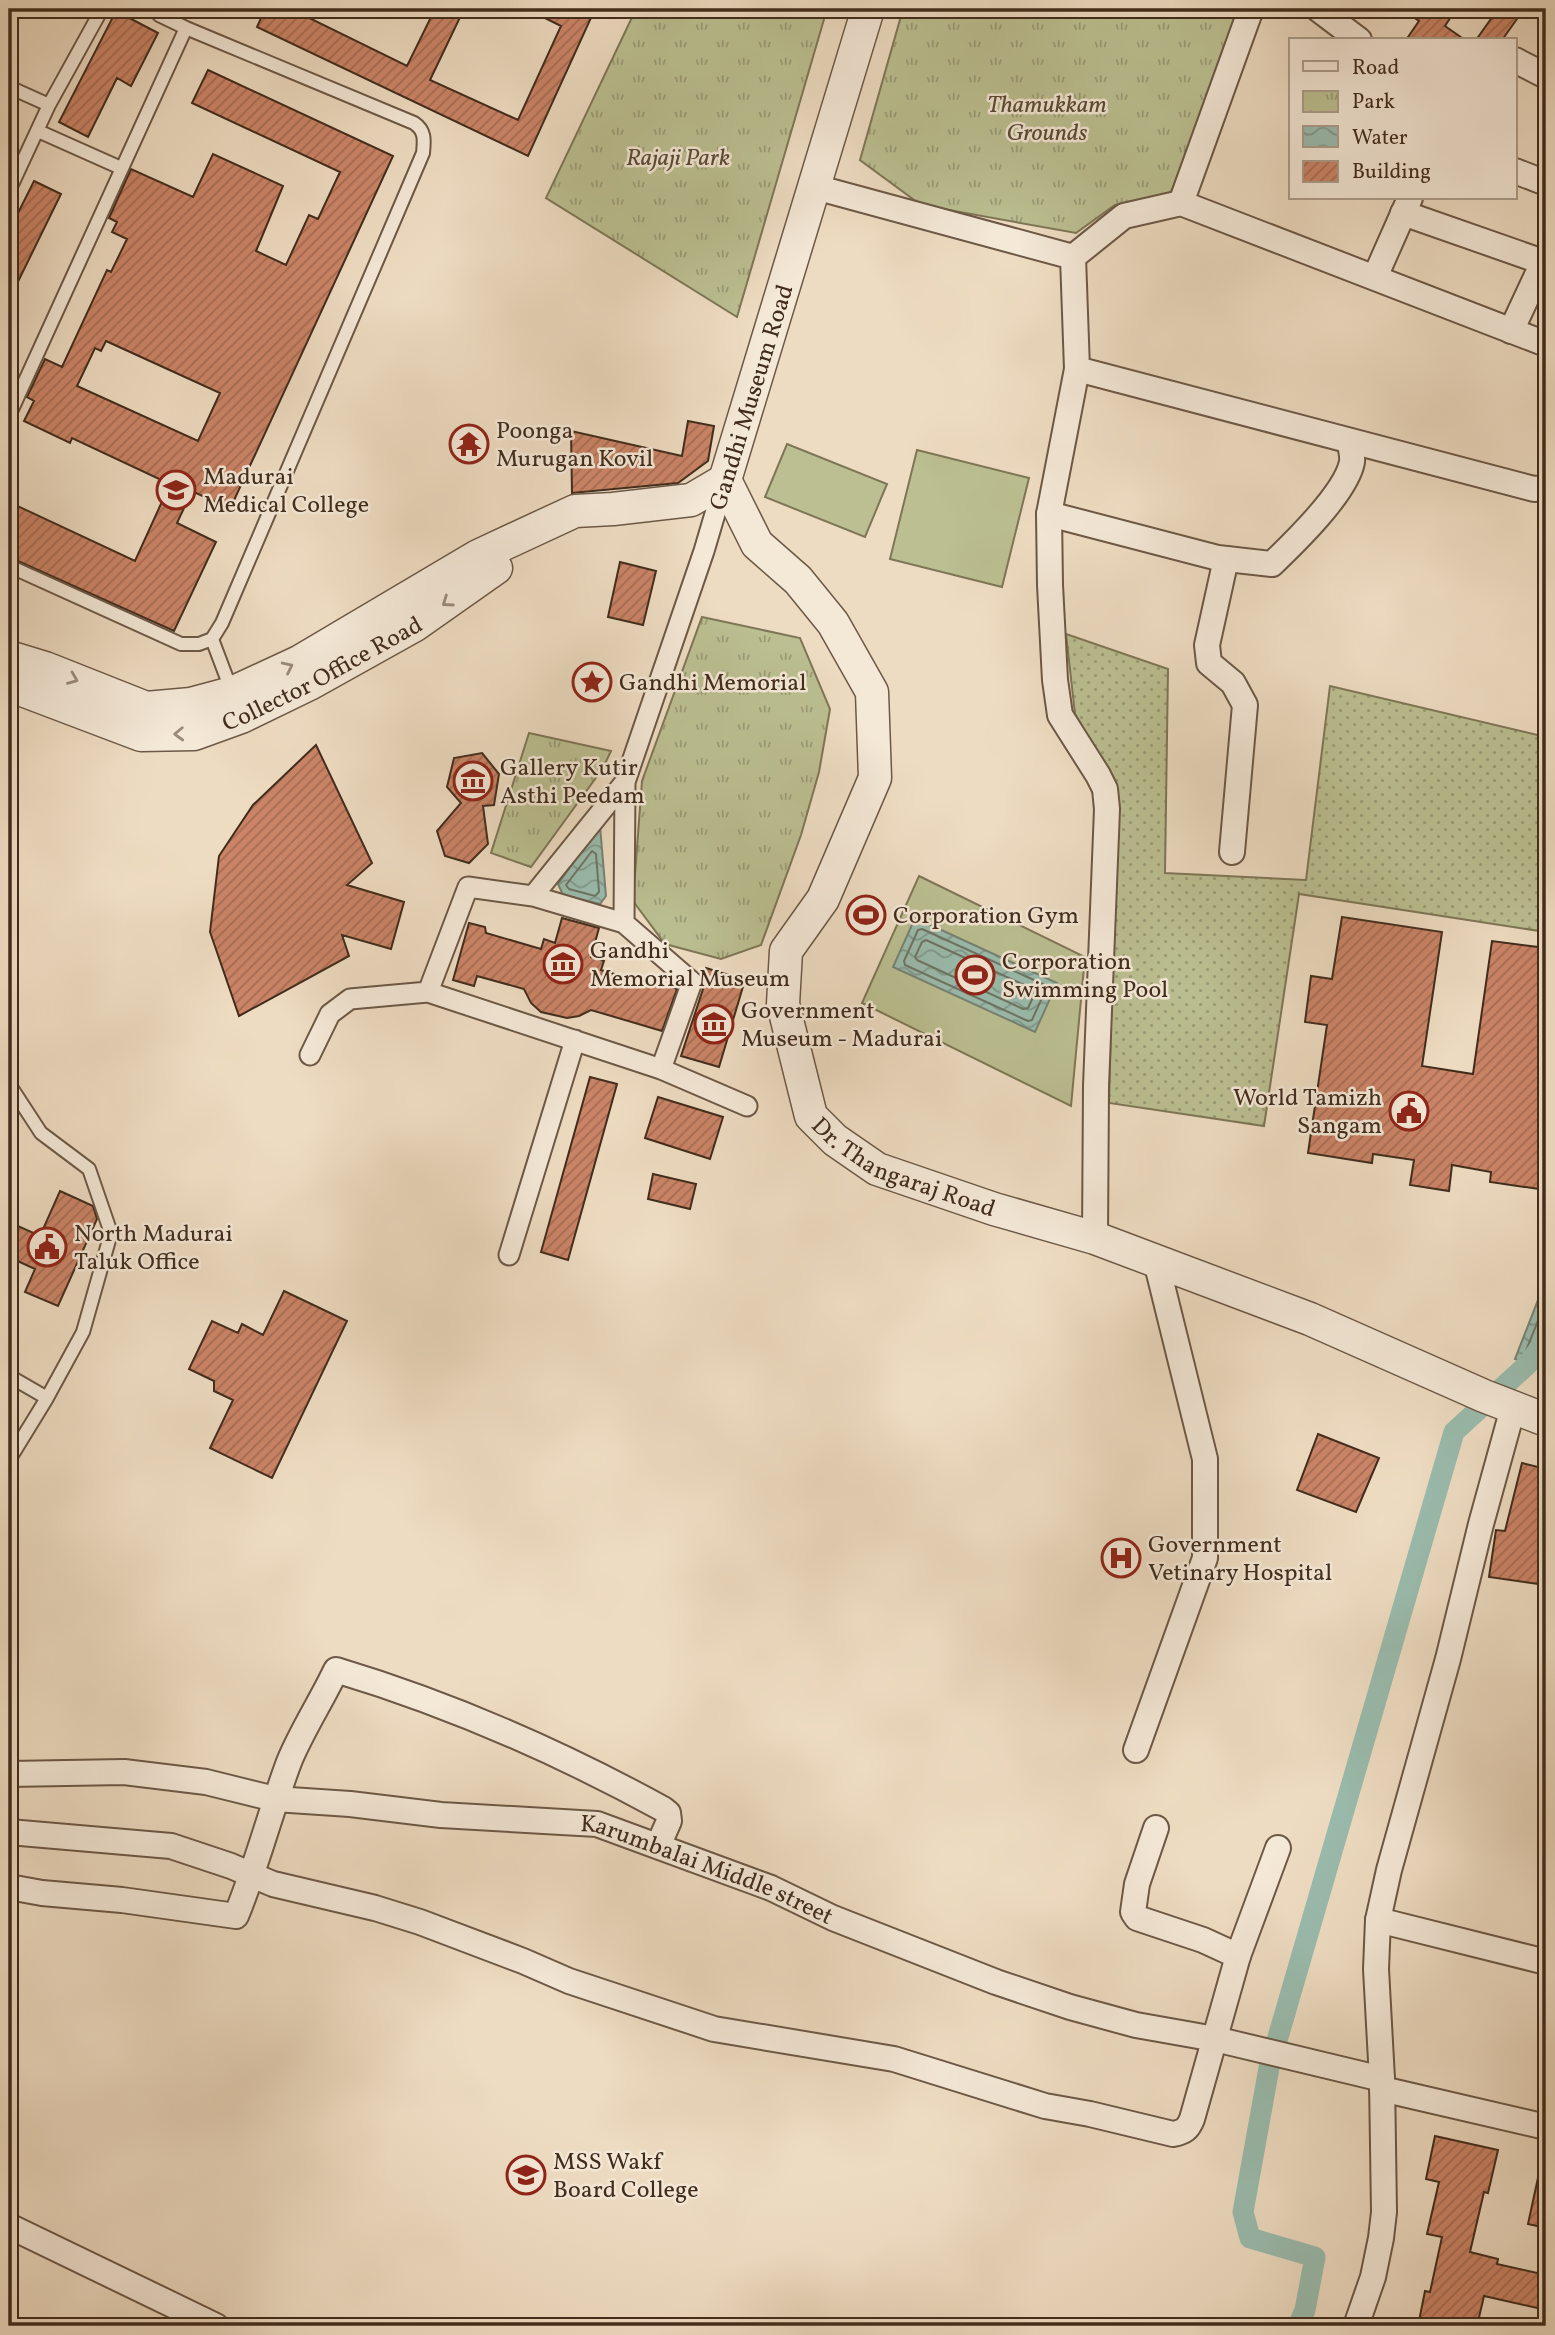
<svg xmlns="http://www.w3.org/2000/svg" width="1555" height="2335" viewBox="0 0 1555 2335" font-family="Vollkorn,serif">
	<style>
		.grass { fill: url(#grass-dots); stroke: #7e7656; stroke-width: 2 }
		.park { fill: url(#park-tufts); stroke: #7e7656; stroke-width: 2 }
		.garden { fill: #bbbf91; stroke: #7e7656; stroke-width: 2 }
		.water { fill: url(#water-waves); stroke: #768274; stroke-width: 2 }
		.lines { fill: none; stroke-linecap: round; stroke-linejoin: round }
		.shore { stroke: #6e7465; stroke-width: 2 }
		.canal { stroke: #9abcae; stroke-width: 21 }
		.building { fill: url(#building-hatch); stroke: #412c1c; stroke-width: 2; fill-rule: evenodd }
		.service-casing { stroke: #6c5846; stroke-width: 16 }
		.pedestrian-casing { stroke: #6c5846; stroke-width: 23 }
		.minor-casing { stroke: #6c5846; stroke-width: 28 }
		.tertiary-casing { stroke: #6c5846; stroke-width: 35 }
		.service { stroke: #f4e8d7; stroke-width: 12 }
		.pedestrian { stroke: #f4e8d7; stroke-width: 19 }
		.minor { stroke: #f4e8d7; stroke-width: 24 }
		.tertiary { stroke: #f4e8d7; stroke-width: 32 }
		.oneway { stroke: #9a8a7a }
		.labels { text-anchor: middle; stroke-width: 5; stroke-linejoin: round; paint-order: stroke }
		.park-label { font-size: 24px; font-style: italic; fill: #594933; stroke: #f4e8d7 }
		.street-label { font-size: 24px; fill: #412c1c; stroke: #f4e8d7 }
		.poi-label { font-size: 24px; fill: #412c1c; stroke: #f4e8d7; text-anchor: start }
	</style>
	<defs>
		<pattern id="grass-dots" width="8" height="8" patternUnits="userSpaceOnUse" patternTransform="scale(1.75)"><rect width="8" height="8" fill="#bbbf91"/><path d="M2 2h.1M6 6h.1" fill="none" stroke="#9a9b76" stroke-width="1.8" stroke-linecap="round"/></pattern>
		<pattern id="park-tufts" width="24" height="20" patternUnits="userSpaceOnUse" patternTransform="scale(1.75)"><rect width="24" height="20" fill="#bbbf91"/><path d="M3 7l-1-3M5 7V3M7 7l1-3M15 17l-1-3M17 17v-4M19 17l1-3" fill="none" stroke="#9a9b76"/></pattern>
		<pattern id="water-waves" width="16" height="10" patternUnits="userSpaceOnUse" patternTransform="scale(1.75)"><rect width="16" height="10" fill="#9abcae"/><path d="M0 5q4-4 8 0t8 0" fill="none" stroke="#7f998d"/></pattern>
		<pattern id="building-hatch" width="6" height="6" patternUnits="userSpaceOnUse" patternTransform="scale(1.75)"><rect width="6" height="6" fill="#cb8467"/><path d="M-1 1l2-2M0 6l6-6M5 7l2-2" fill="none" stroke="#a66c54"/></pattern>
	</defs>
	<rect width="100%" height="100%" fill="#eedcc2"/>
	<filter id="stains"><feTurbulence type="fractalNoise" baseFrequency=".00286" numOctaves="4"/><feColorMatrix values="0 0 0 0 .2 0 0 0 0 .09 0 0 0 0 .02 0 0 0 .5 -.17"/></filter>
	<radialGradient id="worn" r=".72"><stop offset=".6" stop-color="#630" stop-opacity="0"/><stop offset="1" stop-color="#630" stop-opacity=".3"/></radialGradient>
	<!-- grass -->
	<path class="grass" d="M1066,634l102,35 -3,204 141,7 24,-194 216,51v195l-247,-38 -35,232 -155,-23 8,-316 -42,-73z"/>
	<!-- park -->
	<path class="park" d="M636,9h191l-90,308 -191,-119z
		M903,9h338l-71,186 -55,10 -39,28 -155,-28 -61,-45z
		M702,617l98,21 30,71 -11,63 -18,63 -40,110 -40,14 -56,-15 -32,-43 9,-120z
		M529,733l82,18 -8,17 -72,99 -40,-14z"/>
	<!-- garden -->
	<path class="garden" d="M787,444l100,40 -22,53 -100,-40z
		M917,450l112,28 -27,109 -112,-28z
		M919,876l166,81 -14,149 -209,-103z"/>
	<!-- water -->
	<path class="water" d="M600,826l6,70 -6,8 -37,-9 -5,-11z
		M915,918l142,65 -22,49 -142,-65z
		M1546,1290v81l-31,-12 23,-59z"/>
	<g class="lines">
		<!-- shore -->
		<path class="shore" d="M592,851l4,3 3,38 -4,4 -26,-7 -3,-4z
			M922,929l123,56 1,4 -14,31 -4,1 -123,-56 -1,-4 14,-31z
			M926,940l107,49 2,4 -7,15 -5,1 -106,-49 -2,-3 7,-15z
			M1546,1301l-21,52 2,3 19,8"/>
		<!-- canal -->
		<path class="canal" d="M1298,2326l7,-16 10,-53 -65,-19 -7,-26 26,-144 185,-636 74,-68 18,-24"/>
	</g>
	<!-- building -->
	<path class="building" d="M265,9h26l116,57 28,-57h29l-34,71 88,40 43,-94 -34,-17h68l-67,147 -271,-129z
		M1401,9h55l-11,17 20,14h-59l13,-19z
		M1498,9h26l-22,31h-26z
		M116,11l42,22 -27,53 -14,-8 -29,59 -29,-15z
		M208,70l185,86 -163,353 -38,-18 -15,32 39,19 -42,89 -165,-74v-55l126,59 35,-77 -98,-46 -2,5 -46,-22 10,-20 -7,-4 18,-38 17,8 45,-97 4,2 16,-33 -15,-7 5,-10 -8,-4 22,-49 62,28 20,-43 70,32 -27,65 30,14 23,-50 9,4 22,-47 -148,-69zM106,341l114,52 -22,48 -121,-55 18,-38 6,3z
		M34,181l27,13 -52,106v-69z
		M688,421l26,5 -6,35 -30,22 -106,10 -1,-62 111,25z
		M620,562l36,9 -13,54 -35,-8z
		M316,745l56,118 -25,22 57,17 -13,47 -49,-14 7,21 -110,60 -29,-84 9,-76 34,-51z
		M482,753l17,21 -5,31 -11,1 5,38 -19,19 -24,-7 -8,-25 24,-28 -14,-16 7,-29z
		M1342,917l100,15 -20,134 51,8 19,-133 54,7v242l-56,-8 1,-10 -39,-7 -3,26 -39,-6 4,-25 -41,-6 -1,9 -64,-10 19,-128 -22,-3 6,-46 21,3z
		M562,918l37,10 -8,29 13,4 -3,9 54,16 1,-4 21,7 -15,42 -71,-21 -12,6 -12,2 -26,-6 -10,-9 -7,-14 -47,-13 -3,10 -21,-6 16,-57 16,4 1,6 55,16 3,-10 11,4z
		M706,968l39,12 -26,87 -38,-11 23,-70z
		M590,1077l27,7 -49,176 -27,-8z
		M658,1097l65,20 -13,42 -65,-21z
		M653,1174l43,10 -6,25 -42,-10z
		M60,1191l33,15 4,13 -39,87 -33,-14 10,-23 -26,-12v-35l31,14z
		M284,1291l63,30 -75,157 -62,-30 23,-48 -19,-9v-10l-25,-12 23,-48 26,12 4,-9 21,11z
		M1318,1434l61,24 -23,54 -59,-22z
		M1522,1463l24,6v46l-5,21 5,1v48l-57,-8 7,-47 9,1z
		M1435,2136l63,14 -10,43 -4,-1 -14,60 28,7 -1,5 49,11v35l-62,-14 -7,30h-59l7,-35 5,1 12,-55 -15,-3 12,-52 -13,-3z
		M1539,2173l7,1v54l-18,-4z"/>
	<g class="lines">
		<defs>
			<path id="service" d="M154,9l5,6 27,13 228,95c12,8 10,18 9,30l-201,470 -10,16 20,53
				M9,87l40,18
				M38,131l83,37
				M9,191l40,-86 53,-96
				M9,416l177,-388
				M9,566l172,78h18l13,-5
				M9,1084l32,49 48,36 22,64 -28,99 -36,66
				M9,1376l38,22 -38,62"/>
			<path id="pedestrian" d="M625,782l79,-231 21,-71
				M533,896l92,-114 -1,141 68,59 -31,87 -233,-77 40,-105 65,9 91,27
				M310,1055l20,-41 20,-15 78,-7
				M661,1069l86,37
				M509,1255l66,-215"/>
			<g id="minor">
				<path d="M1318,9l41,31"/>
				<path d="M1515,60l31,16"/>
				<path d="M1515,171l31,12"/>
				<path d="M815,187l258,70 4,112 457,120 12,-1"/>
				<path d="M1181,203l70,-194"/>
				<path d="M1403,213l140,49"/>
				<path d="M1073,257l51,-41 57,-13 365,141"/>
				<path d="M1375,277l35,-79"/>
				<path d="M1511,331l35,-75"/>
				<path d="M1077,369l-28,145 1,71 5,95 5,35 38,60 7,14 2,20 -11,277 -1,152"/>
				<path d="M1049,514l169,44 54,6c22,-21 74,-71 80,-102 1,-6 -2,-15 -2,-21"/>
				<path d="M1226,559l-19,86 2,18 24,20 12,22 -13,147"/>
				<path d="M1136,1750l69,-192v-99l-49,-198"/>
				<path id="s1" d="M9,1774l115,-2 82,10 69,17 75,5 91,11 156,9 174,64 62,30 163,64 74,25 66,18 79,14 167,40"/>
				<path d="M9,1832l162,14 60,20 42,18 102,24 45,14 103,39 46,20 145,48 180,30 151,47 45,8 83,20c11,-2 15,-5 19,-15l46,-163 -35,-16 -66,-22 -4,-6 4,-28 19,-56"/>
				<path d="M9,1887l33,6 80,7 114,16c21,-51 34,-103 53,-154 12,-30 33,-62 47,-92 113,34 223,82 327,139l5,4 1,8 -11,25"/>
				<path d="M1378,1920l168,42"/>
				<path d="M1238,1956l40,-108"/>
				<path d="M1382,2089l164,38"/>
				<path d="M9,2226l207,100"/>
				<path d="M1356,2326l17,-49 8,-39 3,-26 -2,-133 -6,-110 2,-49 11,-50 59,-211 33,-135 32,-116"/>
			</g>
			<g id="tertiary">
				<path id="s2" d="M725,480l32,64 41,36 35,43 39,69 3,86 -52,121 -37,52 -3,53 28,112 24,24 42,29 117,40 101,29 215,81 174,77 62,24"/>
				<path d="M725,480l143,-471"/>
				<path d="M9,657l36,11 101,40 45,-4 41,-11 67,-31 179,-106 97,-45 38,-2 78,-9 34,-20"/>
				<path id="s3" d="M9,685l132,50 53,-1 47,-17 70,-34 104,-58 81,-57"/>
			</g>
		</defs>
		<!-- service casing -->
		<use href="#service" class="service-casing"/>
		<!-- pedestrian casing -->
		<use href="#pedestrian" class="pedestrian-casing"/>
		<!-- minor casing -->
		<use href="#minor" class="minor-casing"/>
		<!-- tertiary casing -->
		<use href="#tertiary" class="tertiary-casing"/>
		<!-- service -->
		<use href="#service" class="service"/>
		<!-- pedestrian -->
		<use href="#pedestrian" class="pedestrian"/>
		<!-- minor -->
		<use href="#minor" class="minor"/>
		<!-- tertiary -->
		<use href="#tertiary" class="tertiary"/>
	</g>
	<!-- one-way arrows -->
	<defs><path id="oneway-chevron" d="M-2-3.5L2.5 0L-2 3.5" fill="none" stroke-width="1.6" stroke-linecap="round" stroke-linejoin="round" transform="scale(1.75)"/></defs>
	<g class="oneway">
		<use href="#oneway-chevron" transform="translate(447 602) rotate(145)"/>
		<use href="#oneway-chevron" transform="translate(288 667) rotate(-26)"/>
		<use href="#oneway-chevron" transform="translate(73 679) rotate(22)"/>
		<use href="#oneway-chevron" transform="translate(179 734) rotate(178)"/>
	</g>
	<!-- icons -->
	<defs>
		<symbol id="temple-ring" viewBox="-11 -11 22 22"><circle r="9.5" fill="#f4e8d7" stroke="#8f2418" stroke-width="1.5"/><path d="M0-6L5-2H3V0L6.5 2.5H4V6H1.5V3h-3V6H-4V2.5H-6.5L-3 0V-2H-5Z" fill="#8f2418"/></symbol>
		<symbol id="university-ring" viewBox="-11 -11 22 22"><circle r="9.5" fill="#f4e8d7" stroke="#8f2418" stroke-width="1.5"/><path d="M0-5L7-2L0 1L-7-2ZM-4 1L0 2.5L4 1V4Q0 6-4 4Z" fill="#8f2418"/></symbol>
		<symbol id="sight-ring" viewBox="-11 -11 22 22"><circle r="9.5" fill="#f4e8d7" stroke="#8f2418" stroke-width="1.5"/><path d="M0-6L1.8-2.2L6-1.7L2.9 1.2L3.7 5.4L0 3.3L-3.7 5.4L-2.9 1.2L-6-1.7L-1.8-2.2Z" fill="#8f2418"/></symbol>
		<symbol id="museum-ring" viewBox="-11 -11 22 22"><circle r="9.5" fill="#f4e8d7" stroke="#8f2418" stroke-width="1.5"/><path d="M0-6L6-3V-2H-6V-3ZM-5-1h2V3h-2ZM-1-1h2V3h-2ZM3-1h2V3H3ZM-6 4H6V6H-6Z" fill="#8f2418"/></symbol>
		<symbol id="stadium-ring" viewBox="-11 -11 22 22"><circle r="9.5" fill="#f4e8d7" stroke="#8f2418" stroke-width="1.5"/><path d="M0-5a6.5 5 0 1 0 0 10a6.5 5 0 1 0 0-10ZM-3.5-1.8h7v3.6h-7Z" fill="#8f2418"/></symbol>
		<symbol id="civic-ring" viewBox="-11 -11 22 22"><circle r="9.5" fill="#f4e8d7" stroke="#8f2418" stroke-width="1.5"/><path d="M-.6-6.5H3V-4.5H.6V-3L4-1V1h2V6H-6V1h2V-1L-.6-3ZM-1.2 2.5V6h2.4V2.5Z" fill="#8f2418"/></symbol>
		<symbol id="hospital-ring" viewBox="-11 -11 22 22"><circle r="9.5" fill="#f4e8d7" stroke="#8f2418" stroke-width="1.5"/><path d="M-5-5h3v3.5h4V-5h3V5h-3V1.5h-4V5h-3Z" fill="#8f2418"/></symbol>
	</defs>
	<g fill-rule="evenodd">
		<use href="#temple-ring" x="447" y="422" width="44" height="44"/>
		<use href="#university-ring" x="154" y="468" width="44" height="44"/>
		<use href="#sight-ring" x="570" y="660" width="44" height="44"/>
		<use href="#museum-ring" x="451" y="759" width="44" height="44"/>
		<use href="#stadium-ring" x="844" y="893" width="44" height="44"/>
		<use href="#museum-ring" x="541" y="942" width="44" height="44"/>
		<use href="#stadium-ring" x="953" y="953" width="44" height="44"/>
		<use href="#museum-ring" x="692" y="1002" width="44" height="44"/>
		<use href="#civic-ring" x="1387" y="1089" width="44" height="44"/>
		<use href="#civic-ring" x="25" y="1225" width="44" height="44"/>
		<use href="#hospital-ring" x="1099" y="1536" width="44" height="44"/>
		<use href="#university-ring" x="504" y="2153" width="44" height="44"/>
	</g>
	<g class="labels">
		<!-- park labels -->
		<g class="park-label">
			<text x="1047" y="112">Thamukkam<tspan x="1047" dy="28">Grounds</tspan></text>
			<text x="678" y="165">Rajaji Park</text>
		</g>
		<!-- street labels -->
		<g class="street-label">
			<text transform="translate(751 397) rotate(-73)" y="8">Gandhi Museum Road</text>
			<text dy="8" stroke="none"><textPath href="#s3" startOffset="336">Collector Office Road</textPath></text>
			<text dy="8" stroke="none"><textPath href="#s2" startOffset="819">Dr. Thangaraj Road</textPath></text>
			<text dy="8" stroke="none"><textPath href="#s1" startOffset="710">Karumbalai Middle street</textPath></text>
		</g>
		<!-- poi labels -->
		<g class="poi-label">
			<text x="496" y="438">Poonga<tspan x="496" dy="28">Murugan Kovil</tspan></text>
			<text x="203" y="484">Madurai<tspan x="203" dy="28">Medical College</tspan></text>
			<text x="619" y="690">Gandhi Memorial</text>
			<text x="500" y="775">Gallery Kutir<tspan x="500" dy="28">Asthi Peedam</tspan></text>
			<text x="893" y="923">Corporation Gym</text>
			<text x="590" y="958">Gandhi<tspan x="590" dy="28">Memorial Museum</tspan></text>
			<text x="1002" y="969">Corporation<tspan x="1002" dy="28">Swimming Pool</tspan></text>
			<text x="741" y="1018">Government<tspan x="741" dy="28">Museum - Madurai</tspan></text>
			<text x="1382" y="1105" text-anchor="end">World Tamizh<tspan x="1382" dy="28">Sangam</tspan></text>
			<text x="74" y="1241">North Madurai<tspan x="74" dy="28">Taluk Office</tspan></text>
			<text x="1148" y="1552">Government<tspan x="1148" dy="28">Vetinary Hospital</tspan></text>
			<text x="553" y="2169">MSS Wakf<tspan x="553" dy="28">Board College</tspan></text>
		</g>
	</g>
	<!-- margin -->
	<rect width="1555" height="2335" fill="none" stroke="#eedcc2" stroke-width="35"/>
	<rect x="10" y="10" width="1534" height="2314" fill="none" stroke="#412c1c" stroke-width="3.5"/>
	<rect x="18" y="18" width="1520" height="2300" fill="none" stroke="#412c1c" stroke-width="2"/>
	<!-- legend -->
	<rect x="1289" y="38" width="228" height="161" fill="#f4e8d7" stroke="#ac9d8c" stroke-width="2"/>
	<rect x="1303" y="61" width="35" height="10" fill="#f4e8d7" stroke="#ac9d8c" stroke-width="2"/>
	<text x="1352" y="74" font-size="21" fill="#412c1c">Road</text>
	<rect x="1303" y="91" width="35" height="21" fill="url(#park-tufts)" stroke="#ac9d8c" stroke-width="2"/>
	<text x="1352" y="108" font-size="21" fill="#412c1c">Park</text>
	<rect x="1303" y="126" width="35" height="21" fill="url(#water-waves)" stroke="#ac9d8c" stroke-width="2"/>
	<text x="1352" y="144" font-size="21" fill="#412c1c">Water</text>
	<rect x="1303" y="161" width="35" height="21" fill="url(#building-hatch)" stroke="#ac9d8c" stroke-width="2"/>
	<text x="1352" y="178" font-size="21" fill="#412c1c">Building</text>
	<rect width="100%" height="100%" filter="url(#stains)"/>
	<rect width="100%" height="100%" fill="url(#worn)"/>
</svg>
